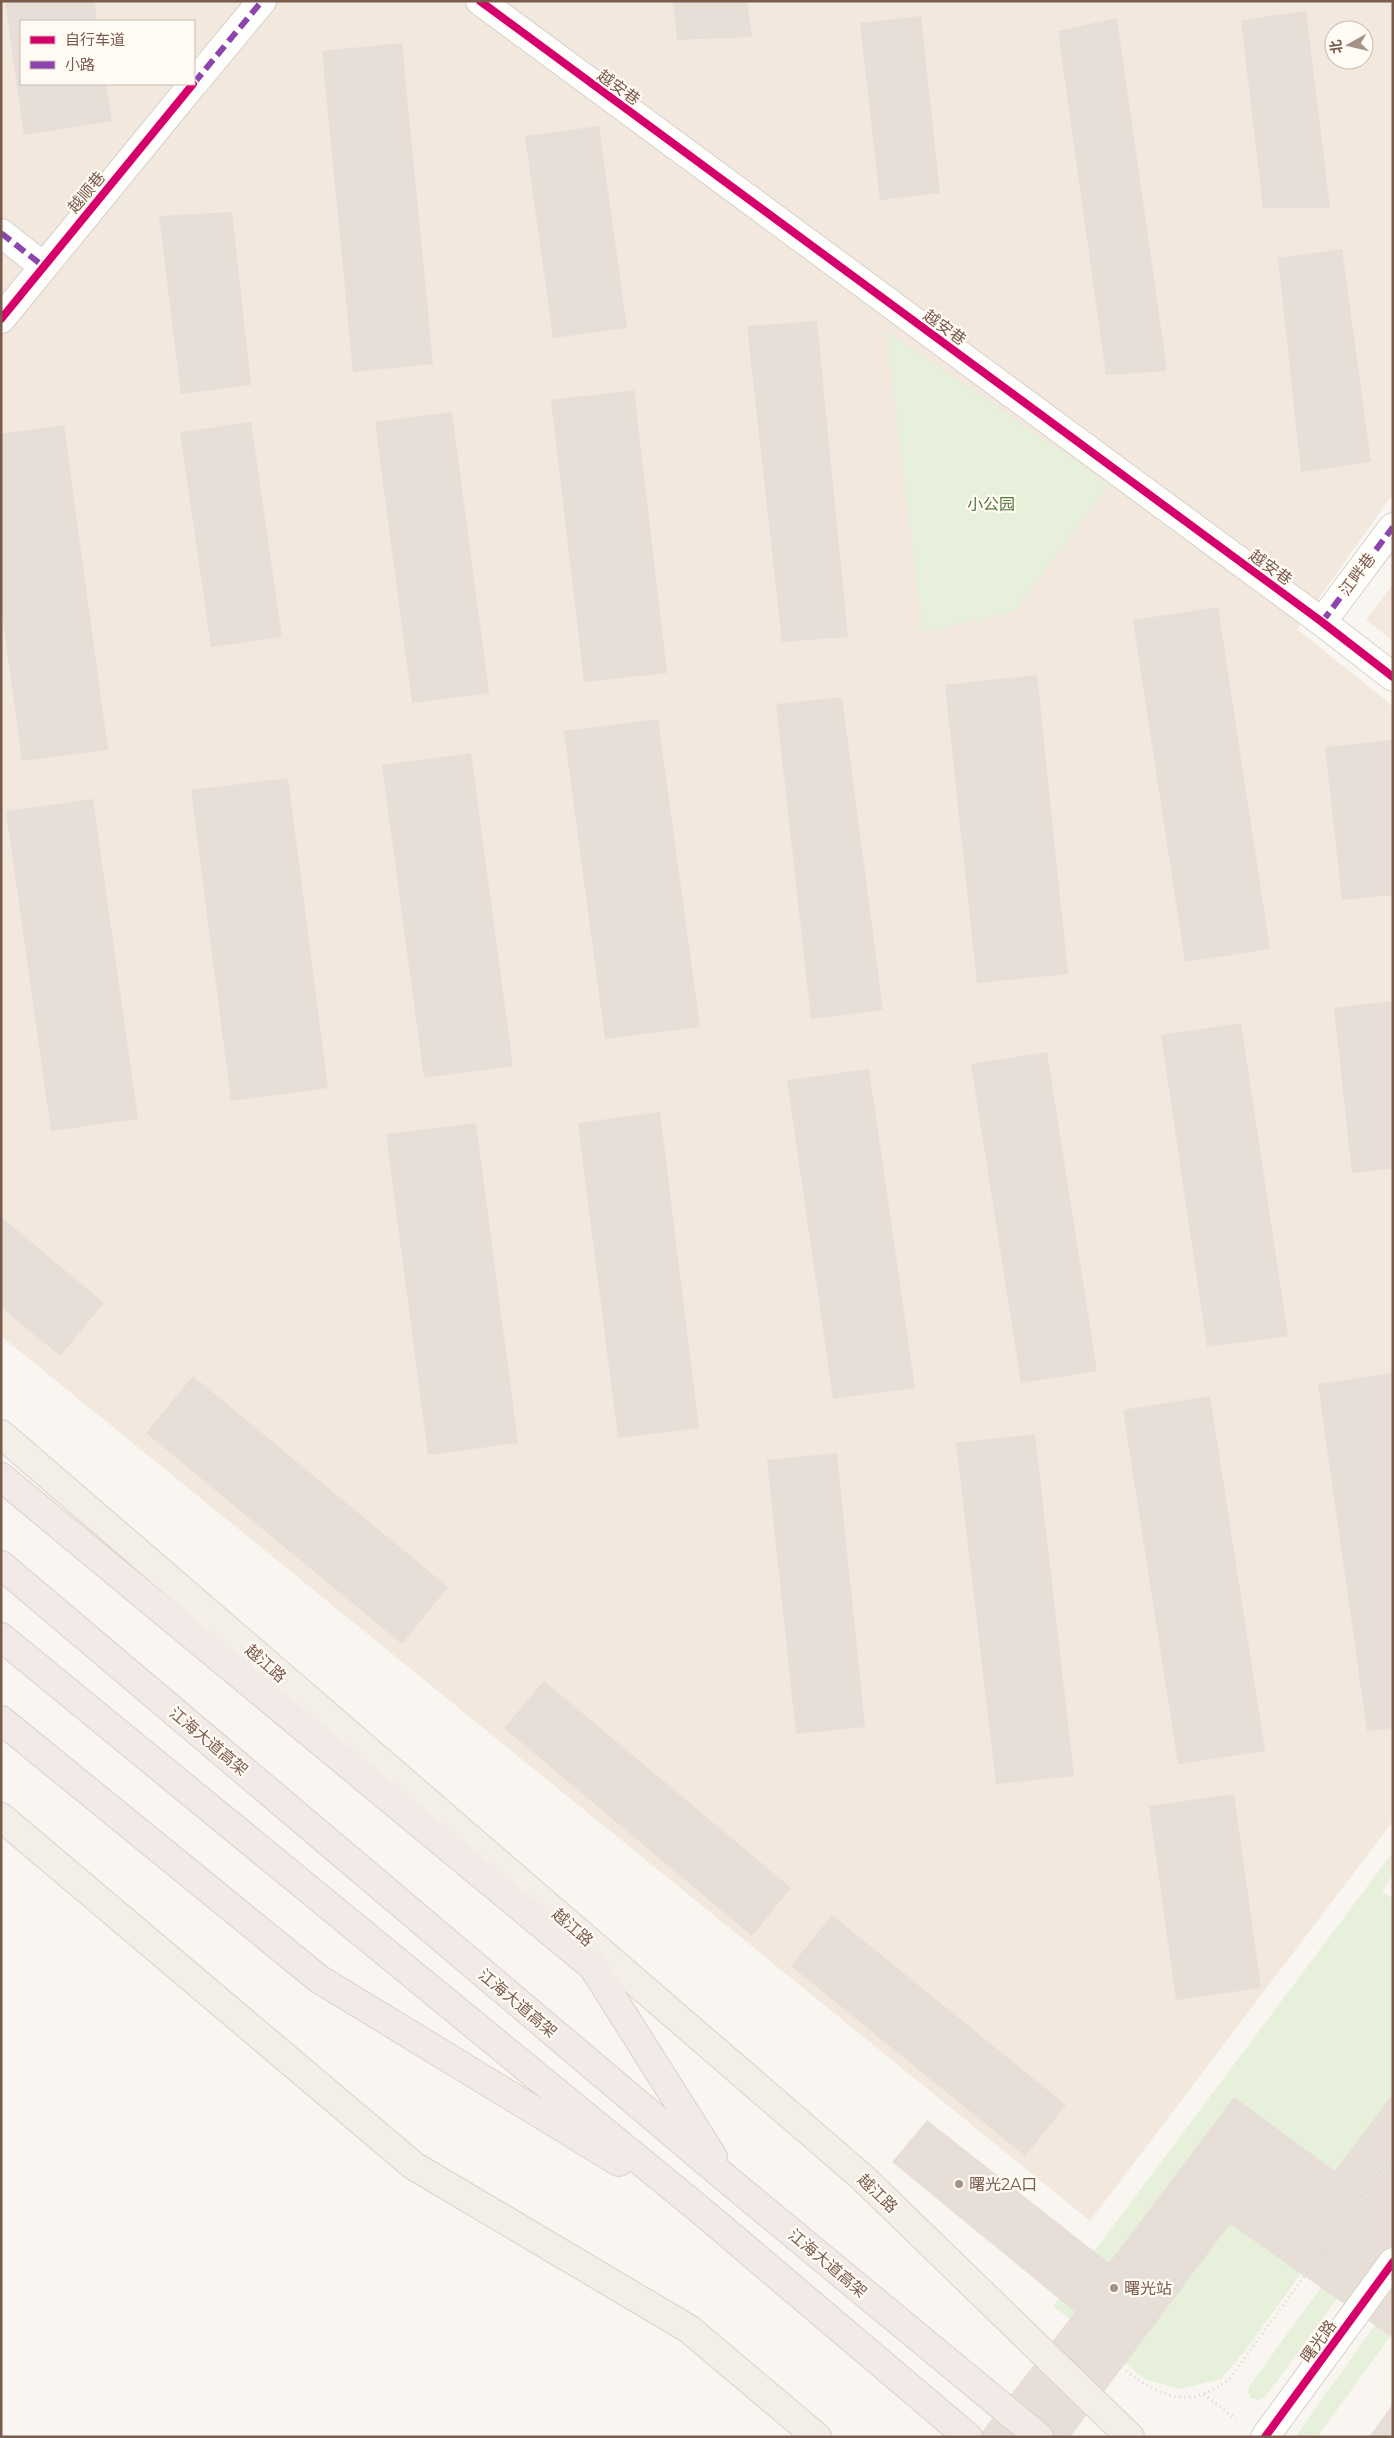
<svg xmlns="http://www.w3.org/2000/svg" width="1394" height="2438" viewBox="0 0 1394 2438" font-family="Montserrat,'Noto Sans SC',sans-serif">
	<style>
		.residential { fill: #f2e8de; fill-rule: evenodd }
		.green { fill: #e7f0db }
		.building { fill: #e6ded7 }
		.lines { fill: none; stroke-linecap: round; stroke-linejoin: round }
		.minor-casing { stroke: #d7d1cb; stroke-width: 30 }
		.major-casing { stroke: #dad1cc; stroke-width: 30 }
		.highway-casing { stroke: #dad1cc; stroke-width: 30 }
		.path { stroke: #dcd5d0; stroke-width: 3; stroke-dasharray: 1 4; stroke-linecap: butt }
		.minor { stroke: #fefefd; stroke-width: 28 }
		.major { stroke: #f3eee8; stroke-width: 28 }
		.highway { stroke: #f2eae7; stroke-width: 28 }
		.quiet { stroke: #8e44ad; stroke-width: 6; stroke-dasharray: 12 6; stroke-linecap: butt }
		.cycleway-casing { stroke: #fffaf3; stroke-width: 11 }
		.cycleway { stroke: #d6006c; stroke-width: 8 }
		.poi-dot { fill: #a69286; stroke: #fffaf3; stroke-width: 2 }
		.labels { text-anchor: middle; stroke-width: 4.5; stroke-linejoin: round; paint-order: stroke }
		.street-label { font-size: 16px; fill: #7a5c4d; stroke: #fffaf3 }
		.park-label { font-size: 16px; fill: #537a41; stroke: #fffaf3 }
		.poi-label { font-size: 16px; fill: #7a5c4d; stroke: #fffaf3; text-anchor: start }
	</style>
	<rect width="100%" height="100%" fill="#f9f5f0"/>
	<!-- residential -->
	<path class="residential" d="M1,1h1392v493l-96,135 96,77v1115l-303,400 -1089,-885zM21,21h173v63h-173zM1334,30h30v30h-30z
		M1393,584v57l-27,-21z"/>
	<!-- green -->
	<path class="green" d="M886,331l223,153 -95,128 -91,20z
		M1393,1852v23l-11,16 11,8v247l-146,202 -26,31 -41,10 -35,-10 -92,-73z
		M1393,2189v33l-128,175 -7,3 -7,-2 -3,-6 2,-7z
		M1393,2300v33l-76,104h-22z"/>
	<!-- building -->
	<path class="building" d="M5,1h89l3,20h-76v63h85l6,37 -88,14z
		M673,1h74l5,36 -75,3z
		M1306,11l24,197h-67l-22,-188z
		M921,16l19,177 -60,7 -20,-177z
		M1117,18l50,353 -61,4 -48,-344z
		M402,43l31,321 -80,8 -31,-321z
		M599,126l28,202 -74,10 -28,-202z
		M232,212l19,173 -70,9 -22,-178z
		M1342,249l29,213 -70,10 -23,-214z
		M817,321l31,316 -66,5 -35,-316z
		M634,390l33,283 -83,9 -33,-282z
		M452,412l37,281 -77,10 -37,-281z
		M251,422l31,215 -71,10 -31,-215z
		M64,425l44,325 -86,11 -21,-155v-172z
		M1218,607l52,342 -85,13 -52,-342z
		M1037,675l31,299 -91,9 -32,-298z
		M842,697l41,313 -72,9 -35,-315z
		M658,719l42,308 -95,12 -41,-308z
		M1393,740v155l-51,5 -17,-153z
		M471,753l42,313 -89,12 -42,-313z
		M288,778l40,310 -97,13 -40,-311z
		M93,799l45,320 -87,12 -45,-320z
		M1393,1001v167l-41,5 -18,-165z
		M1241,1023l47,313 -81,11 -46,-312z
		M1047,1052l50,319 -76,12 -50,-319z
		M869,1069l46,319 -82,11 -46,-319z
		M660,1112l39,316 -81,10 -40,-315z
		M476,1123l42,320 -90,12 -42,-321z
		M1,1217l103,86 -44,53 -59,-49z
		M1393,1373v355l-26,3 -49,-347z
		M193,1376l255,211 -46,57 -256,-211z
		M1210,1396l55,355 -87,13 -55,-354z
		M1035,1434l39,342 -78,8 -40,-341z
		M837,1453l28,274 -69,7 -29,-274z
		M544,1681l247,207 -39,48 -248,-208z
		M1234,1794l27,194 -85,12 -27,-194z
		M832,1915l234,190 -41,51 -234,-190z
		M1393,2094v244l-163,-114 -160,213h-92l97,-125 -183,-150 35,-42 182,143 125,-166 101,74z
		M1393,2404v33h-24z"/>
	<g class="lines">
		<defs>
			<path id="minor" d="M480,1l842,621 71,55
				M194,83l68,-82
				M1,233l42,33
				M1,319l192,-235
				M1322,622l71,-95
				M1265,2437l128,-175"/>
			<path id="major" d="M1,1434l861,743 268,260
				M1,1817l413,349 275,163 128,108"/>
			<path id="highway" d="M1,1477l592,490 120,190
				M1,1565l727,615 311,257
				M1,1637l704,577 263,223
				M1,1720l318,259 300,183"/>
		</defs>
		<!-- minor casing -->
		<use href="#minor" class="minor-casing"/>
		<!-- major casing -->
		<use href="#major" class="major-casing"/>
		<!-- highway casing -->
		<use href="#highway" class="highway-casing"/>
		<!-- path -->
		<path class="path" d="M1126,2371c36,27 66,39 104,7l163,-223
			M1204,2394l32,25"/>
		<!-- minor -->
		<use href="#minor" class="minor"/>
		<!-- major -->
		<use href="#major" class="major"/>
		<!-- highway -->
		<use href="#highway" class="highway"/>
		<!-- quiet -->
		<path class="quiet" d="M194,83l68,-82
			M1,233l42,33
			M1322,622l71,-95"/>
		<defs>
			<path id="cycleway" d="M480,1l842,621 71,55
				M1,319l192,-235
				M1265,2437l128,-175"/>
		</defs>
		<!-- cycleway casing -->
		<use href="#cycleway" class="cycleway-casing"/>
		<!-- cycleway -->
		<use href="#cycleway" class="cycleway"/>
	</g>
	<!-- markers -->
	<g class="poi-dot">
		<circle cx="959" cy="2184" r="5"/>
		<circle cx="1114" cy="2288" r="5"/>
	</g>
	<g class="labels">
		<!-- street labels -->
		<g class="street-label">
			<text transform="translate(619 87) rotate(36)" y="6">越安巷</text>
			<text transform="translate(86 192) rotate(-50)" y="6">越顺巷</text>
			<text transform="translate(945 327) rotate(36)" y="6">越安巷</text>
			<text transform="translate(1271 567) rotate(36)" y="6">越安巷</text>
			<text transform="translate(1357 574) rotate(-53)" y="6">江畔巷</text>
			<text transform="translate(266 1663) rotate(41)" y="6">越江路</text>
			<text transform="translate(209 1741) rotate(40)" y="6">江海大道高架</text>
			<text transform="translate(573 1927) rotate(41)" y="6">越江路</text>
			<text transform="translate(518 2003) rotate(40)" y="6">江海大道高架</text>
			<text transform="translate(878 2193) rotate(44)" y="6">越江路</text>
			<text transform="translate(828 2263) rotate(40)" y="6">江海大道高架</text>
			<text transform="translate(1318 2341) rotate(-54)" y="6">曙光路</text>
		</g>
		<!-- park labels -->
		<g class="park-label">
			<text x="991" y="510">小公园</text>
		</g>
		<!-- poi labels -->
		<g class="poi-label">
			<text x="969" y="2190">曙光2A口</text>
			<text x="1124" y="2294">曙光站</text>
		</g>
	</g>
	<!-- border -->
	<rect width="1394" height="2438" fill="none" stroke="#7a5c4d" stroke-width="5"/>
	<!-- legend -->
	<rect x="20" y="20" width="175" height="65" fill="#fffaf3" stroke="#cabbb1"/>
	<rect x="30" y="36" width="25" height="8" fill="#d6006c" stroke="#cabbb1"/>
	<text x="65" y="45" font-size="15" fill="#7a5c4d">自行车道</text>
	<rect x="30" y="61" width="25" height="8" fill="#8e44ad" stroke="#cabbb1"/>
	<text x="65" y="70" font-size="15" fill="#7a5c4d">小路</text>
	<!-- north arrow -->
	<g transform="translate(1349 45) rotate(262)"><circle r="24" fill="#fffaf3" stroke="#cabbb1"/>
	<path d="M0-4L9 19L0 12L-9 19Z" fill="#a69286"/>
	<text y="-8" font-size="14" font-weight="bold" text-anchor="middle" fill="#7a5c4d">北</text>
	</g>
</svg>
